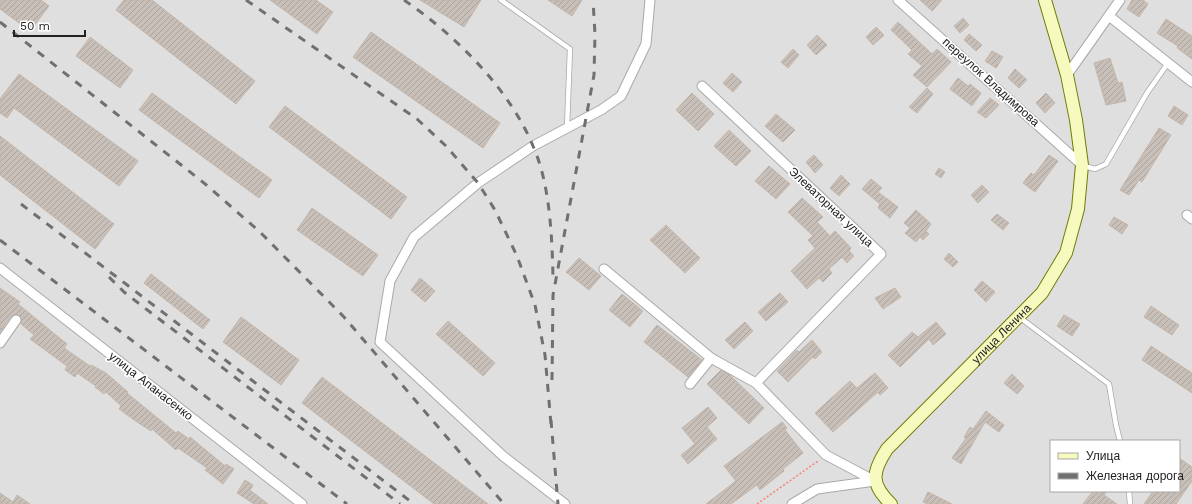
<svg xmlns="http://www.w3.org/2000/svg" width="1192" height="504" viewBox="0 0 1192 504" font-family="'Work Sans',sans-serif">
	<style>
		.residential { fill: #e0dfdf; fill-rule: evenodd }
		.building { fill: url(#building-hatch); stroke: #c4b6ab }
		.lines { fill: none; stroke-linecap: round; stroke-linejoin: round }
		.service-casing { stroke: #a9a9a9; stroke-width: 6 }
		.minor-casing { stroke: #a9a9a9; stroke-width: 11 }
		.secondary-casing { stroke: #707d05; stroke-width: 14 }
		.path { stroke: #fa8072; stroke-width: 1.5; stroke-dasharray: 2 2; stroke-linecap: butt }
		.service { stroke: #fff; stroke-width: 4.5 }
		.minor { stroke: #fff; stroke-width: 9 }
		.secondary { stroke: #f7fabf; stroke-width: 12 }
		.rail { stroke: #707070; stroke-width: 3; stroke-dasharray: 8 8; stroke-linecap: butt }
		.labels { text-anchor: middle; stroke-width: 3.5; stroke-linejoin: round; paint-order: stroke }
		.street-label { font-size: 12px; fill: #222; stroke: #fff }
	</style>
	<defs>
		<pattern id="building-hatch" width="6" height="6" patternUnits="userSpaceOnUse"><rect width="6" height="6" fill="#c7bfb8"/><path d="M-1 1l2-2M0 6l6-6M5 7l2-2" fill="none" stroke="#aba49e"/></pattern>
	</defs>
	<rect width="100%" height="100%" fill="#f2efe9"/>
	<!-- residential -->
	<path class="residential" d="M0,0h1192v504h-1192zM1051,441h128v50h-128z"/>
	<!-- building -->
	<path class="building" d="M0,0h41l8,6 -19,25 -30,-22z
		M124,0h28l103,81 -19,23 -120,-94z
		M270,0h46l17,12 -16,22z
		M420,0h61l-17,27z
		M548,0h34l-10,16z
		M920,0h22l-10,11z
		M1132,0h11l5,4 -9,13 -12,-8z
		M963,18l6,7 -9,8 -6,-7z
		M1166,19l26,17v23l-15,-11 1,-2 -21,-13z
		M898,22l34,32 5,-5 14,13 -24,25 -14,-12 9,-9 -14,-12 4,-4 -21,-20z
		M876,27l8,8 -11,10 -7,-8z
		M371,32l129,91 -17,25 -130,-91z
		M969,34l13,11 -6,6 -12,-11z
		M817,35l10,10 -11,10 -9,-10z
		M90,37l43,33 -13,18 -44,-32z
		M793,49l6,6 -11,13 -7,-6z
		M992,51l11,6 -7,11 -11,-7z
		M1110,58l8,25 4,-1 4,19 -20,4 -12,-42z
		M1015,69l12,11 -8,8 -11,-10z
		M732,73l10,9 -9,10 -10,-9z
		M19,74l119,87 -19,25 -105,-78 -7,10 -7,-5v-14z
		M958,78l10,8 2,-2 11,9 -9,13 -22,-17z
		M927,88l6,6 -16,19 -8,-6z
		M152,93l120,87 -13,18 -120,-88z
		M692,93l22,21 -16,17 -22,-21z
		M1046,93l9,10 -10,10 -9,-10z
		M990,98l9,7 -13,13 -9,-6z
		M285,106l122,91 -16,22 -122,-92z
		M1174,106l14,9 -6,10 -14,-9z
		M776,114l19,16 -12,12 -18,-16z
		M1159,128l12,7 -29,47 -3,-2 -10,15 -9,-5z
		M729,130l22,21 -15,15 -22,-20z
		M0,136l114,88 -19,25 -95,-74z
		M814,155l9,10 -8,8 -9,-11z
		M1049,155l9,6 -23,31 -12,-9 8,-10 3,2z
		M769,166l21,18 -14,15 -21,-18z
		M939,168l6,4 -4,6 -6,-4z
		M841,175l9,9 -11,12 -9,-8z
		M871,179l11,9 -4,4 20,15 -8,11 -12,-10 2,-4 -18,-15z
		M982,185l7,7 -11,11 -7,-8z
		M802,198l21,19 -6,5 13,14 5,-5 16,17 -2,3 5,5 -7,7 -5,-6 -13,12 3,4 -9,9 -4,-4 -12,11 -16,-18 24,-23 -7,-8 5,-4 -25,-24z
		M312,208l66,47 -15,21 -66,-46z
		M916,210l15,14 -5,7 3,3 -6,6 -3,-3 -4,5 -11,-9 5,-5 -6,-5z
		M997,214l12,9 -6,7 -12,-10z
		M1114,217l14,8 -6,9 -13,-9z
		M666,225l34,33 -15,15 -35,-33z
		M949,253l9,9 -5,5 -9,-8z
		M579,258l22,18 -12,14 -23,-18z
		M151,274l59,46 -7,9 -59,-46z
		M420,278l15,13 -10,11 -14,-12z
		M982,281l13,11 -9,10 -12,-12z
		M0,288l20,14 -2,2 49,40 -3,4 26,18 1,-1 15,8 22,19 -1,1 49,40 2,-2 11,8 1,-2 35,29 1,-2 8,5 -11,15 -18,-14 2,-2 -29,-20 -2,2 -24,-21 -1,2 -14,-9 -18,-13 2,-3 -15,-14 -2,2 -9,-7 1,-1 -19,-13 -2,4 -10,-7 2,-4 -37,-27 4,-4 -13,-11 1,-4 -3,-5 -8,1 -11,16z
		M895,288l6,9 -18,12 -8,-11z
		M780,293l8,9 -22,19 -8,-9z
		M622,294l21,17 -13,16 -21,-17z
		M1151,306l28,19 -7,10 -28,-18z
		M1064,315l16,9 -8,12 -15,-10z
		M241,317l58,43 -18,25 -58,-43z
		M448,321l47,42 -12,13 -47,-42z
		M745,322l8,9 -19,18 -9,-9z
		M936,322l10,12 -13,11 -4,-6 -29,28 -12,-12 24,-23 6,5z
		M657,325l45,35 -14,17 -44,-35z
		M812,340l10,12 -7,7 -2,-2 -25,25 -11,-11 20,-21 2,2z
		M1151,346l41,27v20l-50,-33z
		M721,370l9,5 34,33 -15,16 -42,-40z
		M875,373l13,15 -8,7 -2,-3 -45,40 -18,-19 35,-32 7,7z
		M1012,374l12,12 -7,8 -13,-11z
		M322,377l166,127h-54l-132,-101z
		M708,407l9,11 -10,9 10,12 -29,25 -7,-9 14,-11 -13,-16z
		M986,411l18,14 -5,7 -14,-10 -24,42 -9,-6 14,-20 -2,-1 6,-10 3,2z
		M782,422l5,6 -2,2 18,23 -20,16 1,2 -24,19 -3,-5 -26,19h-25l30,-23 -12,-15z
		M1179,458l13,9v14l-16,23h-32l9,-13h26z
		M245,480l8,5 -3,5 18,14h-14l-17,-11z
		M1093,491h14l-3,4 13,9h-34z
		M928,492l24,12h-24l-5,-2z
		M0,493l13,9 4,-7 13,9h-30z"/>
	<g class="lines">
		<defs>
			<path id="service" d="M501,0l69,49 -3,78
				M1084,166l11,3 11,-5 41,-71 21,-30
				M1019,317l90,67 7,41 4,16
				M1129,491l1,13"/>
			<path id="minor" d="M898,0l184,165
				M1109,16l83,66
				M1067,75l53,-75
				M702,86l179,168 -125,129
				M1187,215l5,4
				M0,268l302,236
				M604,269l107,89
				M0,343l16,-23
				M690,384l21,-26 45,25 70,72 49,26
				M565,504l-62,-48 -123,-114 10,-61 24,-44 64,-54 55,-37 68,-36 20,-14 25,-52 4,-44
				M792,504l25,-15 58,-8"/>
			<g id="secondary">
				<path id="s1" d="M891,504c-21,-20 -19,-32 -4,-55l155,-156 24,-40 12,-44 4,-44 -6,-45 -9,-45 -22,-75"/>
			</g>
		</defs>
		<!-- service casing -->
		<use href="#service" class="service-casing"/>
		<!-- minor casing -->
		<use href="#minor" class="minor-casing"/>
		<!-- secondary casing -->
		<use href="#secondary" class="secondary-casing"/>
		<!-- path -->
		<path class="path" d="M757,504l61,-43"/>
		<!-- service -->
		<use href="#service" class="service"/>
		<!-- minor -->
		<use href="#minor" class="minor"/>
		<!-- secondary -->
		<use href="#secondary" class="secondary"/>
		<!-- rail -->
		<path class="rail" d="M246,0l171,119 29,27 32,37 17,27 22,46 18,49 10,50 6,69
			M404,0c51,35 105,88 129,146 17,38 19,90 20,131
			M0,22l204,161 55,48 85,86 160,187
			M21,204l393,300
			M0,240l347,264
			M109,277l15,15 276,212
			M552,380l1,-85 41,-220 1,-41 -2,-34
			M551,420l7,84"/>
	</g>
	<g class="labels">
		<!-- street labels -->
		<g class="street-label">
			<text transform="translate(991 82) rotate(42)" y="4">переулок Владимрова</text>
			<text transform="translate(831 207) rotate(43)" y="4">Элеваторная улица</text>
			<text dy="4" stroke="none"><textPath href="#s1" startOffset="225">улица Ленина</textPath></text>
			<text transform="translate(151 386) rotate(38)" y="4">улица Апанасенко</text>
		</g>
	</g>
	<!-- legend -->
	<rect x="1050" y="440" width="130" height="52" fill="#ffffff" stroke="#a7a7a7"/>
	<rect x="1058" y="453" width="20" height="6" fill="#f7fabf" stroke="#a7a7a7"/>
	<text x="1086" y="460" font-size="12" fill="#222222">Улица</text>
	<rect x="1058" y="473" width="20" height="6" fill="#707070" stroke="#a7a7a7"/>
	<text x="1086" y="480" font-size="12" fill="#222222">Железная дорога</text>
	<!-- scale -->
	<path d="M14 30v6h71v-6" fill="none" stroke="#222222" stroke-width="2"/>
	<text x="20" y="30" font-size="12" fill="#222222" stroke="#ffffff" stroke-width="3" paint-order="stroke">50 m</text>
</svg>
